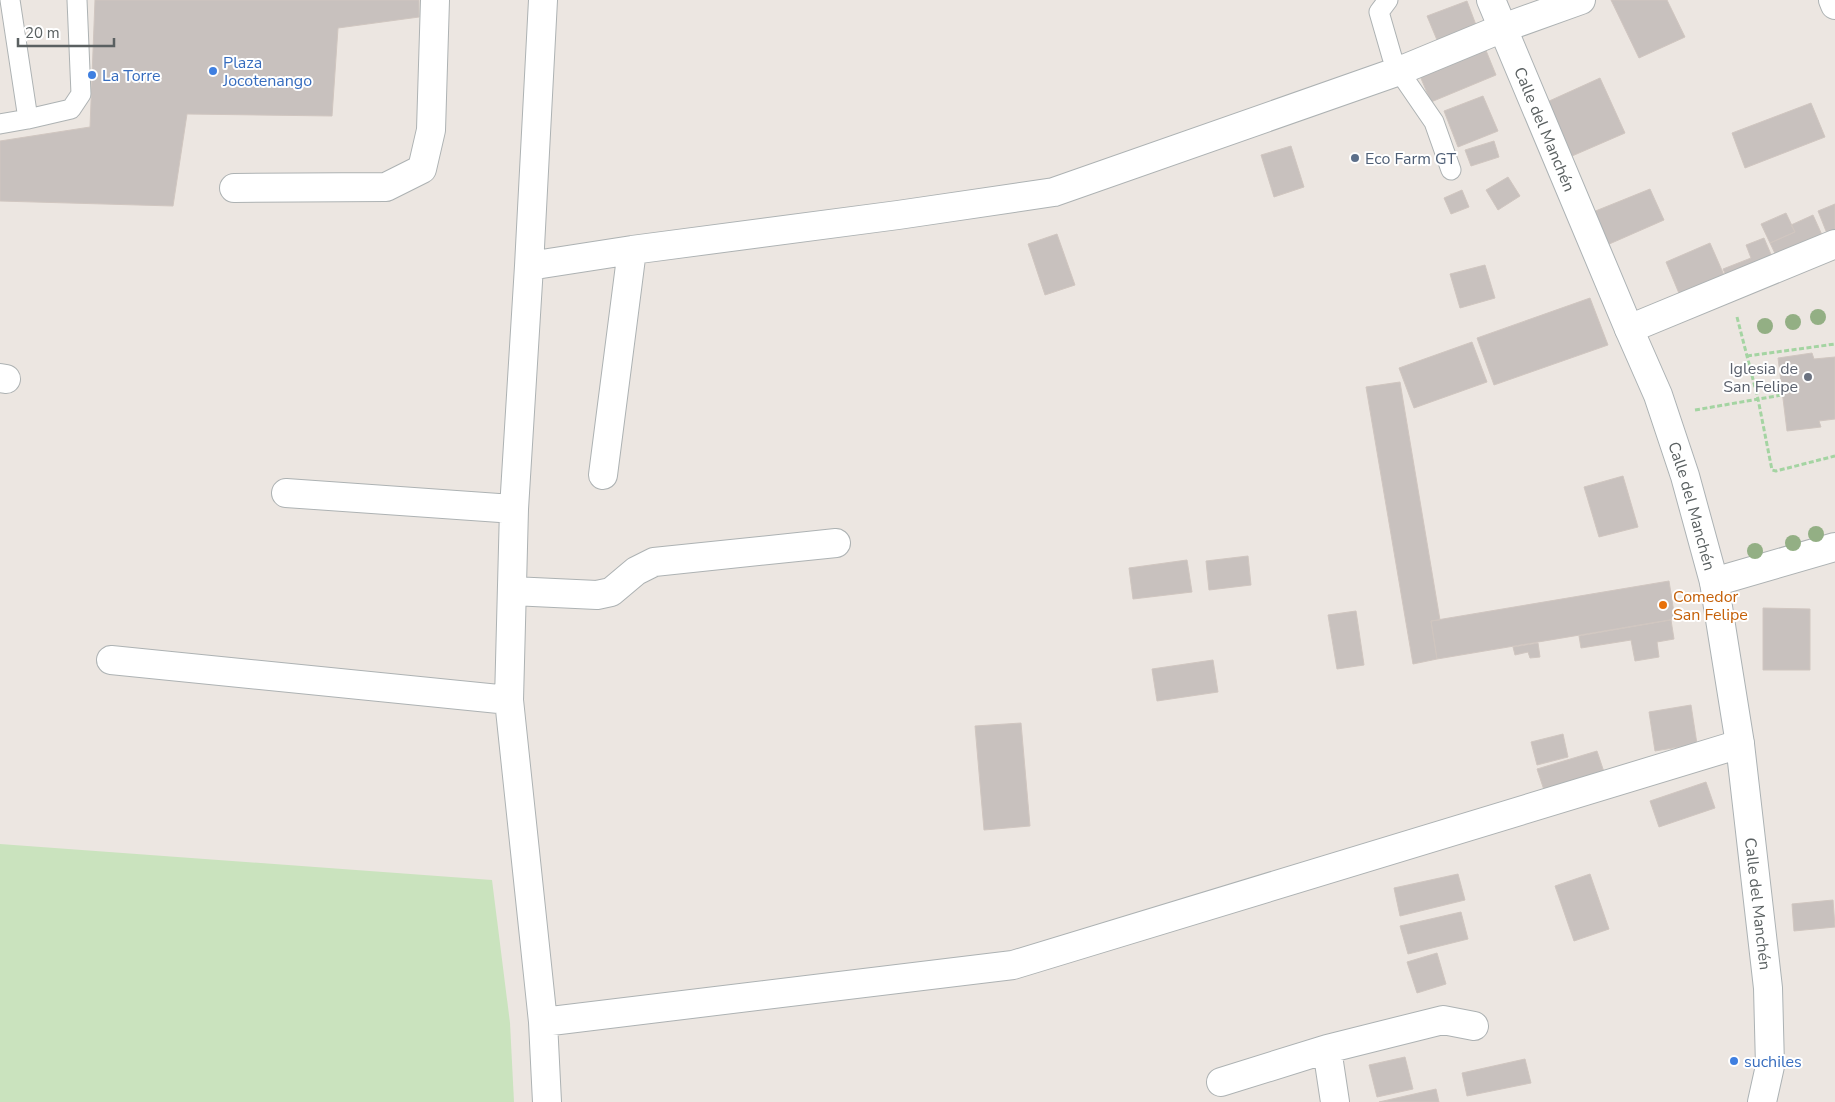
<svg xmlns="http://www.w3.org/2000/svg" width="1835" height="1102" viewBox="0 0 1835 1102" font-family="'Nunito Sans',sans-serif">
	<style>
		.green { fill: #cae3be }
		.building { fill: #c8c1be; stroke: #d0c6c0 }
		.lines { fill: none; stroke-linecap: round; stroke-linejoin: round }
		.lane-casing { stroke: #adb2b3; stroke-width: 21 }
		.street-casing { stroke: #adb2b3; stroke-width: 30 }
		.secondary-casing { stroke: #acb2b4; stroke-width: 30 }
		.path { stroke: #a4d4a2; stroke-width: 3; stroke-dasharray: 5 2.5; stroke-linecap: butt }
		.lane { stroke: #fff; stroke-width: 19 }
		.street { stroke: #fff; stroke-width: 28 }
		.secondary { stroke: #fff; stroke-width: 28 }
		.tree { fill: #93af84 }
		.shop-dot { fill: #3f7fe0; stroke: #fff; stroke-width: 2 }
		.service-dot { fill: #5c6f8a; stroke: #fff; stroke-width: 2 }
		.worship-dot { fill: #6b7280; stroke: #fff; stroke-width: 2 }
		.food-dot { fill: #e8710a; stroke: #fff; stroke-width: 2 }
		.labels { text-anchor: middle; stroke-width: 4; stroke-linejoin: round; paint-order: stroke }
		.shop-label { font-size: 16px; fill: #366cbe; stroke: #fff; text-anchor: start }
		.street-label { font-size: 16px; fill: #5a6061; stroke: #fff }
		.service-label { font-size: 16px; fill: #4e5e75; stroke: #fff; text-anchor: start }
		.worship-label { font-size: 16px; fill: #5b616d; stroke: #fff; text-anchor: end }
		.food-label { font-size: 16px; fill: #c56008; stroke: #fff; text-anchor: start }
	</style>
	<rect width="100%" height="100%" fill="#ece6e1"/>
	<!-- green -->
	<path class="green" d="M0,844l492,36 18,143 4,79h-514z"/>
	<!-- building -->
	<path class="building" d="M95,0h324v17l-81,11 -6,88 -145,-2 -14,92 -173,-5v-60l90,-14z
		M1611,0h56l18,37 -46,21z
		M1467,1l9,24 -39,15 -10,-24z
		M1485,48l11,27 -65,27 -11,-26z
		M1600,78l25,55 -53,23 -25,-54z
		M1483,96l15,35 -40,16 -14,-36z
		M1811,103l14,34 -80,31 -13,-35z
		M1494,141l5,16 -28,9 -6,-16z
		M1291,146l13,41 -30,10 -13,-42z
		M1508,177l12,19 -22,14 -12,-20z
		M1650,189l14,31 -57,25 -14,-33z
		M1462,190l7,17 -18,7 -7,-16z
		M1835,204v29l-7,3 -10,-25z
		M1786,213l9,19 -25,11 -9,-19z
		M1813,215l14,31 -46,20 -11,-23 25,-11 -4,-7z
		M1057,234l18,51 -30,10 -17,-51z
		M1764,238l12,28 -46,19 -7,-16 28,-11 -5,-13z
		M1710,243l18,41 -45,19 -17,-41z
		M1485,265l10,33 -35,10 -10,-34z
		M1590,298l18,47 -114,40 -17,-47z
		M1472,342l15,40 -73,26 -15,-40z
		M1812,353l2,6 21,-2v62l-16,2 2,6 -34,4 -9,-73z
		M1400,382l40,238 -9,1 6,38 -24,5 -47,-277z
		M1623,476l15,51 -39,10 -15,-50z
		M1248,556l3,29 -42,5 -3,-29z
		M1187,560l5,32 -59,7 -4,-31z
		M1669,581l6,38 -238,40 -6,-38z
		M1763,608l47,1v61h-47z
		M1356,611l8,54 -27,4 -9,-54z
		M1671,620l3,19 -17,3 2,15 -24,4 -4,-21 -50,8 -2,-12z
		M1538,643l2,14 -10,1 -2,-6 -13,3 -2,-8z
		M1213,660l5,32 -61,9 -5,-32z
		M1691,705l6,39 -42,7 -6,-39z
		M1021,723l9,103 -46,4 -9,-104z
		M1563,734l5,23 -31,8 -6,-23z
		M1597,751l7,21 -60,18 -7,-21z
		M1706,782l9,26 -56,19 -9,-26z
		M1458,874l7,26 -65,16 -6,-28z
		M1590,874l19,55 -35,12 -19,-55z
		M1833,900l2,27 -41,4 -2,-27z
		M1461,912l7,27 -60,15 -8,-28z
		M1437,953l9,31 -29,9 -10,-31z
		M1405,1057l8,32 -36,8 -8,-32z
		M1525,1059l6,24 -64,13 -5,-23z
		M1436,1089l3,13h-60z"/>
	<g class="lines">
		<defs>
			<path id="lane" d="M10,0l18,119
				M1388,0l-9,12 13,45 7,14 35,51 17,48
				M0,124l28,-5 43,-10 10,-15 -4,-94"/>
			<path id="street" d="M543,0l-14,266 -15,243 -5,191 34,322 4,80
				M1833,0l2,5
				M234,188l152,-1 36,-18 9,-39 4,-130
				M529,266l103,-16 266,-35 156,-23 345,-121 104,-43 78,-28
				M1629,329l206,-85
				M0,378l6,1
				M603,475l29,-225
				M286,493l228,16
				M1714,582l121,-35
				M512,591l85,4 14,-3 25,-21 18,-9 182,-19
				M111,660l398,40
				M543,1022l470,-57 727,-221
				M1327,1049l8,53
				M1221,1082l106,-33 116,-29 31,6"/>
			<g id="secondary">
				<path id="s1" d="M1491,0l138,329 29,66 27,81 29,106 26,162 28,244 2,78 -8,36"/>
			</g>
		</defs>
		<!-- lane casing -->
		<use href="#lane" class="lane-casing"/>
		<!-- street casing -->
		<use href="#street" class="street-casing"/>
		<!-- secondary casing -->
		<use href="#secondary" class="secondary-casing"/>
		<!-- path -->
		<path class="path" d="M1737,317l21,82 14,71 4,1 59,-15
			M1747,356l88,-12
			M1695,410l87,-15"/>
		<!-- lane -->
		<use href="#lane" class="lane"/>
		<!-- street -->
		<use href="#street" class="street"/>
		<!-- secondary -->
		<use href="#secondary" class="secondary"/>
	</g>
	<!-- trees -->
	<g class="tree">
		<circle cx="1818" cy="317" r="8"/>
		<circle cx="1793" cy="322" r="8"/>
		<circle cx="1765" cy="326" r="8"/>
		<circle cx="1816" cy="534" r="8"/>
		<circle cx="1793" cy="543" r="8"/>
		<circle cx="1755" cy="551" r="8"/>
	</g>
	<!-- markers -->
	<g class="shop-dot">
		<circle cx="213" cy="71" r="5"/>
		<circle cx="92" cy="75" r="5"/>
		<circle cx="1734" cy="1061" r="5"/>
	</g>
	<circle class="service-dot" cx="1355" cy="158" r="5"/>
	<circle class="worship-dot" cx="1808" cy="377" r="5"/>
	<circle class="food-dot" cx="1663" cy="605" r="5"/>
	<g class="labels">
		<!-- shop labels -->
		<g class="shop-label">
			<text x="223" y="68">Plaza<tspan x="223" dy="18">Jocotenango</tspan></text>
			<text x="102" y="81">La Torre</text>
			<text x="1744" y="1067">suchiles</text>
		</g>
		<!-- street labels -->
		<g class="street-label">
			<text dy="6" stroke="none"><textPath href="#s1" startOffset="140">Calle del Manchén</textPath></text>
			<text dy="6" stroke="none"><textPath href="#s1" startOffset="545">Calle del Manchén</textPath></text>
			<text dy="6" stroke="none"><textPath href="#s1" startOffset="949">Calle del Manchén</textPath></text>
		</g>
		<!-- service labels -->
		<g class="service-label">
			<text x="1365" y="164">Eco Farm GT</text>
		</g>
		<!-- worship labels -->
		<g class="worship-label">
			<text x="1798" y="374">Iglesia de<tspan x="1798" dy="18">San Felipe</tspan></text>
		</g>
		<!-- food labels -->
		<g class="food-label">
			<text x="1673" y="602">Comedor<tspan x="1673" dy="18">San Felipe</tspan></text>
		</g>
	</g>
	<!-- scale -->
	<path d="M18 38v8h96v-8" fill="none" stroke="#5a6061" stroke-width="2.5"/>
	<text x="25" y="38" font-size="15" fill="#5a6061" stroke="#ffffff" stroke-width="4" paint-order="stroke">20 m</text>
</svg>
